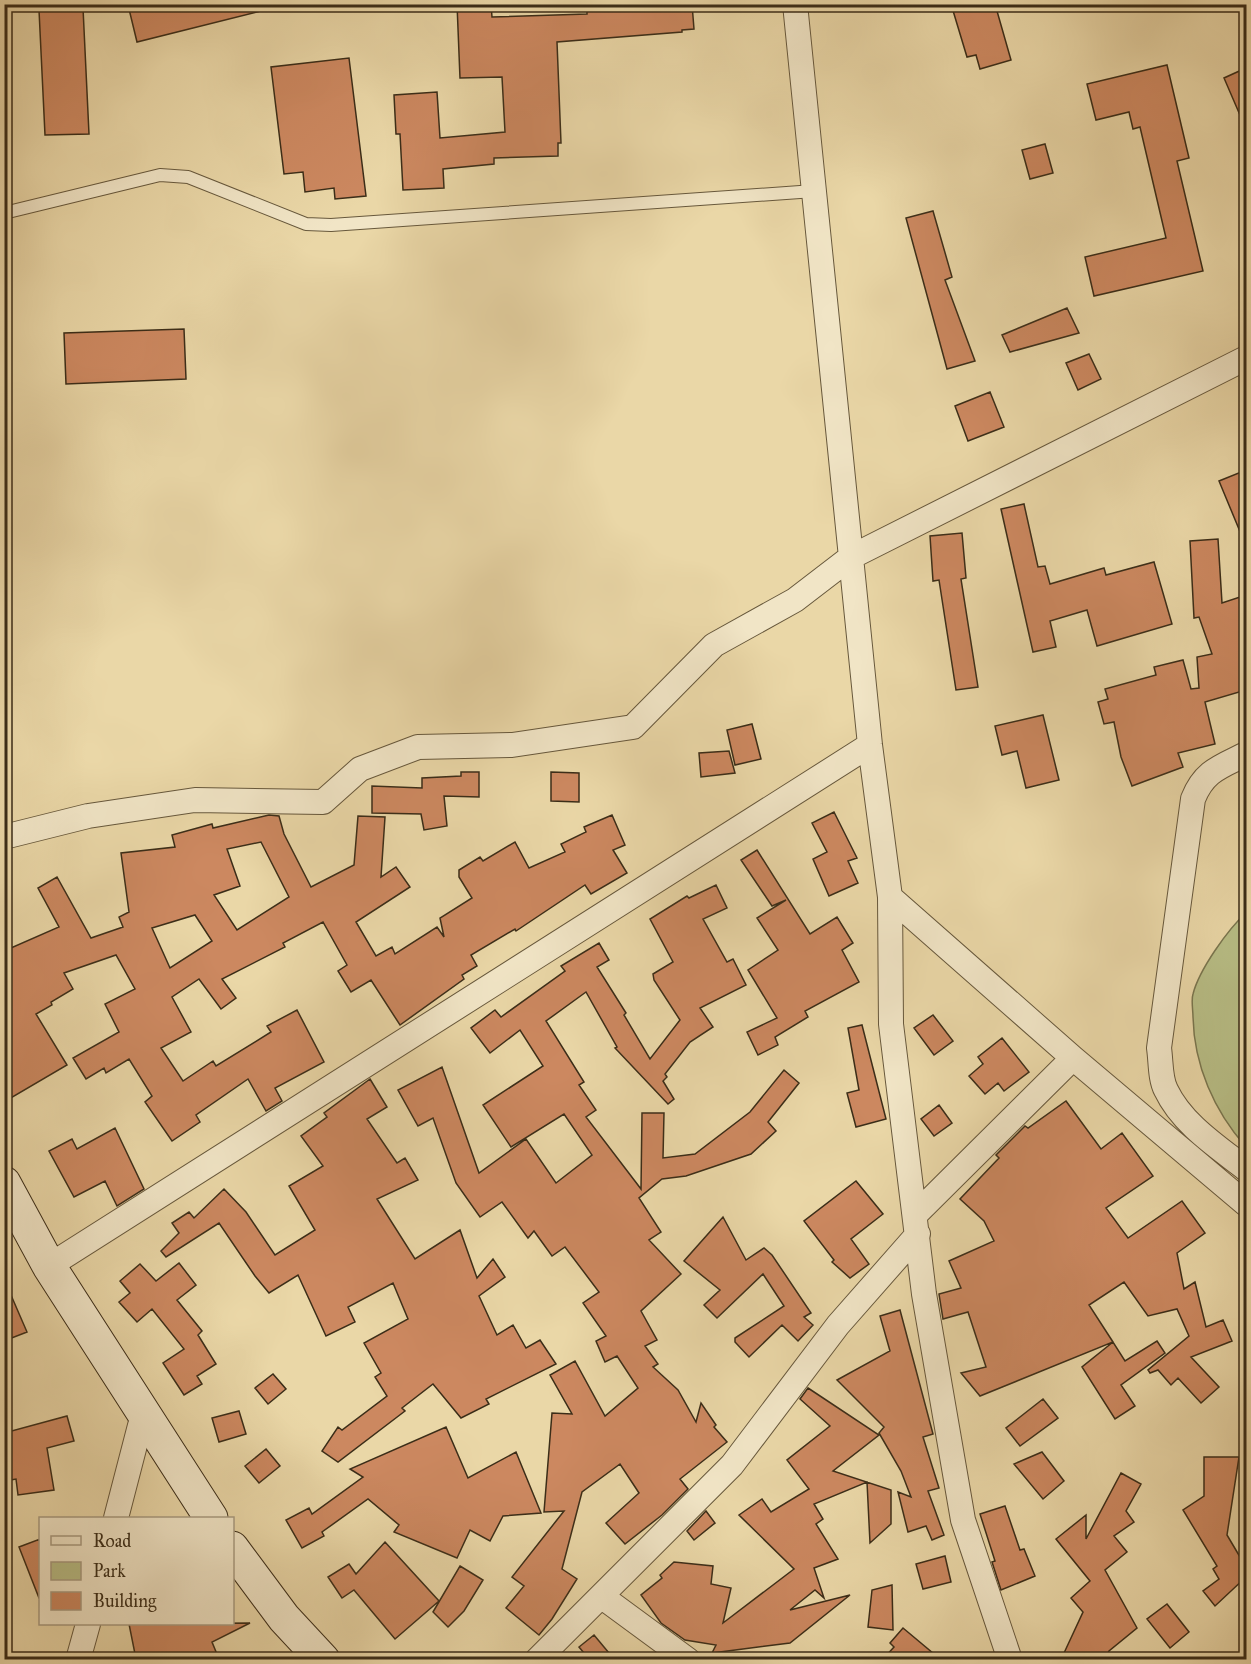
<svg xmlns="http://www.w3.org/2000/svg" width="1251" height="1664" viewBox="0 0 1251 1664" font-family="'IM FELL Great Primer',serif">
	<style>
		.green { fill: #b8be86; stroke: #7a764f; stroke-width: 1.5 }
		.building { fill: #cc8860; stroke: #3b2d18; stroke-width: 1.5; fill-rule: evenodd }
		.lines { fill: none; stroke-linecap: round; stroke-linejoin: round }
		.lane-casing { stroke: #67583c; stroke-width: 14 }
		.street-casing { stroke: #67583c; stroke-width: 26 }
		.secondary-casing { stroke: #3b2d18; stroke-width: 35 }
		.lane { stroke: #f1e5c6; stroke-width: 12 }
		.street { stroke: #f1e5c6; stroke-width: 24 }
		.secondary { stroke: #f1e5c6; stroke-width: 33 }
	</style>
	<rect width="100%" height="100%" fill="#ead7a7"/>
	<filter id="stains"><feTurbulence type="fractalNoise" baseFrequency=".00333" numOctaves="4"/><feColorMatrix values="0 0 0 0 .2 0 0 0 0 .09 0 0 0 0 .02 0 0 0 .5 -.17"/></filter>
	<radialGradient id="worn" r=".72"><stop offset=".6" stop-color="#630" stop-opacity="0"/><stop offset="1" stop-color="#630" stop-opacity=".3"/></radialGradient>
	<!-- green -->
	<path class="green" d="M1246,913v234c-32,-36 -52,-82 -53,-130 0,-7 -2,-17 0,-23 6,-24 35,-65 53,-81z"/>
	<!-- building -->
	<path class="building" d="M148,4h112l1,7 -124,31 -8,-33z
		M457,4h34l1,13 95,-3v-5l105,-5 2,25 -12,1v2l-125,10 4,101h-3v13l-64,2v6l-51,5 1,19 -41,2 -3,-56h-4l-2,-39 43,-3 3,46 65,-6 -3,-55 -42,1z
		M951,4h44l16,56 -31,9 -4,-14 -9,2z
		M83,8l6,126 -44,1 -6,-125z
		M349,58l17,138 -31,3 -1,-11 -29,4 -2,-20 -19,2 -13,-107z
		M1167,65l22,93 -12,3 26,110 -109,25 -9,-39 81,-19 -26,-111 -7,2 -4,-17 -33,8 -9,-36z
		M1246,68v61l-22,-51z
		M1045,144l8,29 -23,6 -8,-29z
		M933,211l19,66 -7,3 30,81 -28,8 -41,-151z
		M1067,308l12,25 -69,19 -8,-17z
		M184,329l2,50 -120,5 -2,-51z
		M1089,354l12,25 -23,11 -12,-27z
		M990,392l14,35 -36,14 -13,-35z
		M1246,470v76l-27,-65z
		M1024,504l14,63 7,-1 5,18 54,-16 2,7 48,-13 18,62 -75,22 -10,-36 -37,11 6,26 -23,5 -32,-143z
		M962,533l4,45 -5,1 17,108 -22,3 -17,-110 -6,1 -3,-45z
		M1218,539l4,64 24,-8v95l-41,12 10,42 -37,9 5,14 -51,19 -11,-29 -7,-35 -10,2 -6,-22 10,-3 -3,-10 51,-14 -2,-8 29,-7 8,29 8,-1 -2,-31 15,-3 -13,-37 -5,1 -4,-77z
		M1043,715l16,65 -33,8 -9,-37 -15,4 -7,-29z
		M752,724l9,35 -26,6 -8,-35z
		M729,751l6,22 -34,4 -2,-24z
		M461,772h18v25l-35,-1 3,30 -23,4 -3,-16 -49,-1v-27l50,2v-10l39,-2z
		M551,772l28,1v29l-28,-1z
		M834,812l23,46 -9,3 10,22 -29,13 -16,-37 14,-7 -15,-29z
		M269,815l10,1 5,18 27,53 43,-22 4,-49 27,1 -4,60 15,-10 14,20 -54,35 20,34 16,-9 3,7 42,-27 7,10 -4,-19 32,-20 -13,-21v-7l21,-13 3,4 32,-19 14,26 36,-16 -4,-8 25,-12 -2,-5 28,-12 13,30 -12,5 14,23 -36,21 -6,-9 -69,46 -1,-2 -44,26 6,11 -15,9 2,4 -64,46 -29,-45 -20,12 -13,-21 9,-6 -24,-43 -40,21 2,4 -63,32 14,19 -15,11 -22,-30 -27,18 19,35 -30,16 22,33 30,-20 3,5 55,-34 -4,-6 30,-16 27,52 -49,26 7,13 -16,10 -18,-32 -52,36 4,7 -28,19 -27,-39 7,-6 -23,-37 -23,14 -2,-5 -18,11 -13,-21 46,-26 -14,-28 30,-15 -19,-34 -52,18 9,16 -22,13 1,3 -16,9 31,51 -63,37v-151l55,-24 -21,-39 19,-11 34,61 32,-11 -4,-10 10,-5 -8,-59 54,-6 -3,-12 40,-11 1,4zM261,842l28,55 -52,33 -23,-35 26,-9 -13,-37zM195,915l17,26 -42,27 -18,-40z
		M757,850l53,84 27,-17 16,26 -11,7 17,32 -54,29 3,6 -33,20 3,8 -20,10 -11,-23 30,-14 -29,-48 30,-20 -21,-32 29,-18 -14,6 -31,-46z
		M716,885l11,23 -24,11 24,43 6,-3 13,26 -46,23 13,19 -23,15 -25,32 2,3 -4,4 11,18 -6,5 -53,-56 2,-1 -31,-55 -40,29 38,61 -5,3 17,25 -10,7 55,72 1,-76h22l-1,45 32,-4 55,-42 34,-42 15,13 -31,39 8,9 -25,23 -65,22 -24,3 -23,19 22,34 -12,8 32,34 -40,37 16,29 -12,6 13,18 -5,3 25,23 18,32 5,-19 15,22 -2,2 13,15 -47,37 8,10 -26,26 -37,29 -19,-21 33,-30 -19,-29 -38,28 -20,77 15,10 -25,40 -13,16 -33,-27 18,-22 -12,-9 52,-66 -20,1 8,-99 20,1 -22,-39 25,-14 30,55 33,-28 -21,-32 -12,6 -9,-21 10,-5 -23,-33 16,-11 -34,-45 -13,9 -18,-25 -6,7 -26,-36 -22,15 -24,-34 -23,-65 -15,8 -20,-36 44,-23 37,106 47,-34 30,44 36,-28 -28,-41 -53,33 -28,-42 60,-39 -23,-36 -30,23 -19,-25 24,-18 6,7 64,-46 -4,-5 38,-23 10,17 -12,7 29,46 -2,2 26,44 30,-39 -26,-40 -1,-6 20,-12 -23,-43 37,-23 2,2z
		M933,1015l20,26 -19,14 -20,-27z
		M862,1025l24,94 -30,8 -9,-34 12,-3 -11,-62z
		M1002,1038l27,34 -25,19 -6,-8 -13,11 -16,-18 14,-12 -5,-7z
		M370,1079l17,28 -20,12 30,44 8,-5 13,22 -41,19 38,60 45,-29 17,48 16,-19 12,18 -26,19 18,39 16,-10 13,23 14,-8 16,24 -70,35 3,5 -28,14 -28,-34 -31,24 3,3 -67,51 -16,-11 16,-24 4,3 45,-34 -12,-19 6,-4 -17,-30 44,-24 -15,-36 -45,24 7,15 -29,14 -28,-61 -29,18 -14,-17 -36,-53 -53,34 -5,-6 18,-18 -7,-10 17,-11 5,6 30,-29 22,23 29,43 40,-25 -26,-44 34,-20 -22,-30 26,-19 -3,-4z
		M1066,1101l35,48 21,-16 31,43 -47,32 22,30 54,-37 23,32 -28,20 7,36 11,-7 11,45 17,-7 9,21 -41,16 28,30 -18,16 -23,-25 -7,7 -13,-15 -8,3 -2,-3 41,-34 -12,-27 -29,7 -24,-34 -35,23 24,37 -133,54 -19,-23 25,-6 -18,-55 -25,7 -4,-25 22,-6 -12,-27 45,-20 -10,-20 -24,-22 39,-41 -3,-3 29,-29 3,2z
		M939,1105l13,18 -18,13 -13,-17z
		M115,1128l29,61 -27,17 -12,-25 -31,16 -25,-46 23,-12 5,10z
		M856,1181l27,33 -32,25 18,25 -19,14 -18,-16 2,-2 -30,-39z
		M723,1217l23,43 18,-12 8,7 39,58 -7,4 9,8 -15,16 -16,-16 -33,32 -14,-15v-4l49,-32 -21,-32 -46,44 -13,-13 16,-15 -36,-29z
		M179,1263l17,22 -19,15 25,31 -4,4 18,29 -19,12 5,8 -18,11 -21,-32 21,-14 -32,-40 -15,13 -18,-20 11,-9 -10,-12 20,-17 16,17z
		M4,1279l23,53 -23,9z
		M900,1310l33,124 -10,3 16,51 -11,3 16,44 -12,5 -6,-14 -18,6 -10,-40 13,5 -10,-26 -22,-38 5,-6 -47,-47 53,-29 -10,-35z
		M1157,1341l8,12 -44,32 14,21 -20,13 -33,-52 31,-25 12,19z
		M273,1374l13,15 -18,15 -13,-16z
		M808,1388l71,47 -46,36 58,19v34l-21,19 -3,-61 -53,22 9,15 -7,5 22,35 -24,9 10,30 -9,-8 -25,20 60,-15 -60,48 -78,10 4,-8 -31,-5 -24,-17 -20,-28 21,-17 -2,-3 14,-13 39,4 -2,18 20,4 -8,35 71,-54 -55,-54 23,-16 9,13 38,-23 -22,-29 43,-34 -30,-27z
		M1043,1399l15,19 -38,28 -14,-18z
		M239,1411l7,23 -27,8 -7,-24z
		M67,1416l7,25 -27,7 7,42 -36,5 -2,-16 -12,2v-48z
		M446,1427l22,51 48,-26 25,61 -38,3 -13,25 -20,-11 -13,28 -63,-26 5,-7 -31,-26 -46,33 2,4 -22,12 -16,-28 23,-12 3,6 51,-37 -13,-8z
		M266,1449l14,17 -21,17 -14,-17z
		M1042,1452l22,29 -21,18 -29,-35z
		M1204,1457h35l-12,78 19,32v10l-31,29 -12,-15 16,-12 -6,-10 4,-3 -34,-56 21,-14z
		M1121,1473l20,11 -15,27 8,11 -20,14 13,16 -22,18 32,58 -28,23 -4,8h-27l-14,-6 19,-41 -12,-14 19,-17 -34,-42 30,-24v24z
		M1005,1506l15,44 4,-1 11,27 -34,14 -9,-28 3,-1 -15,-47z
		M706,1511l9,12 -21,17 -7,-9z
		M40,1539v59h-1l-20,-51z
		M385,1542l54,59 -44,38 -41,-49 -12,8 -14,-21 21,-13 7,10z
		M945,1556l6,26 -28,7 -7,-25z
		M460,1566l23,14 -19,31 -16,16 -15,-15z
		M892,1585l1,45 -25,-3 4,-37z
		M1167,1604l22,28 -19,16 -23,-29z
		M250,1623l-38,19 7,17h-83l-7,-35z
		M903,1628l37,31h-57l11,-12 -4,-4z
		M594,1635l20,24h-25l-10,-12z"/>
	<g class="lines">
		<defs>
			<path id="lane" d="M4,213l156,-38 28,2 118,47 25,1 483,-34"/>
			<path id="street" d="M795,4l75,741 20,152 183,161 173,146
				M1246,754c-26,13 -42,17 -53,45l-34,249c2,13 1,31 7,42 16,34 52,57 80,79
				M4,837l84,-21 107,-16 128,2 37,-33 58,-22 94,-2 121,-18 81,-82 81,-45 56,-43 395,-199
				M890,897l1,127 33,270 39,226 47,140
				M916,1214l157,-156
				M49,1266l821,-521
				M116,1518l27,-104
				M601,1596l87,64
				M78,1660l10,-36
				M537,1660l195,-195 106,-140 80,-91"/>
			<path id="secondary" d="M4,1183l45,83 162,252
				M232,1548l52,70 39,42"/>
		</defs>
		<!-- lane casing -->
		<use href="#lane" class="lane-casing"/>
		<!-- street casing -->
		<use href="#street" class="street-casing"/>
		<!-- secondary casing -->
		<use href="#secondary" class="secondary-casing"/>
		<!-- lane -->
		<use href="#lane" class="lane"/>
		<!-- street -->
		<use href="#street" class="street"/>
		<!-- secondary -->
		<use href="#secondary" class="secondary"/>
	</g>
	<!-- margin -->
	<rect width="1251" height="1664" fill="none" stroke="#ead7a7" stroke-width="24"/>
	<rect x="6" y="6" width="1239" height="1652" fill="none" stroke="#3b2d18" stroke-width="3"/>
	<rect x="12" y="12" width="1227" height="1640" fill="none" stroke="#3b2d18" stroke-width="1.5"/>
	<!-- legend -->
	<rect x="39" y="1517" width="195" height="108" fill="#f1e5c6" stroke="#a89b80" stroke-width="1.5"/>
	<rect x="51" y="1536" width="30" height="9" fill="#f1e5c6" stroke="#a89b80" stroke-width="1.5"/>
	<text x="93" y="1547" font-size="18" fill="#3b2d18">Road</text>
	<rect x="51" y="1562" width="30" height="18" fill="#b8be86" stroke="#a89b80" stroke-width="1.5"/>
	<text x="93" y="1577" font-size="18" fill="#3b2d18">Park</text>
	<rect x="51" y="1592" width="30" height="18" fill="#cc8860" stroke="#a89b80" stroke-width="1.5"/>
	<text x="93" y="1607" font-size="18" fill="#3b2d18">Building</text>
	<rect width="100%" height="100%" filter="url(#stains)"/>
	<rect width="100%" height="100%" fill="url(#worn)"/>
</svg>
